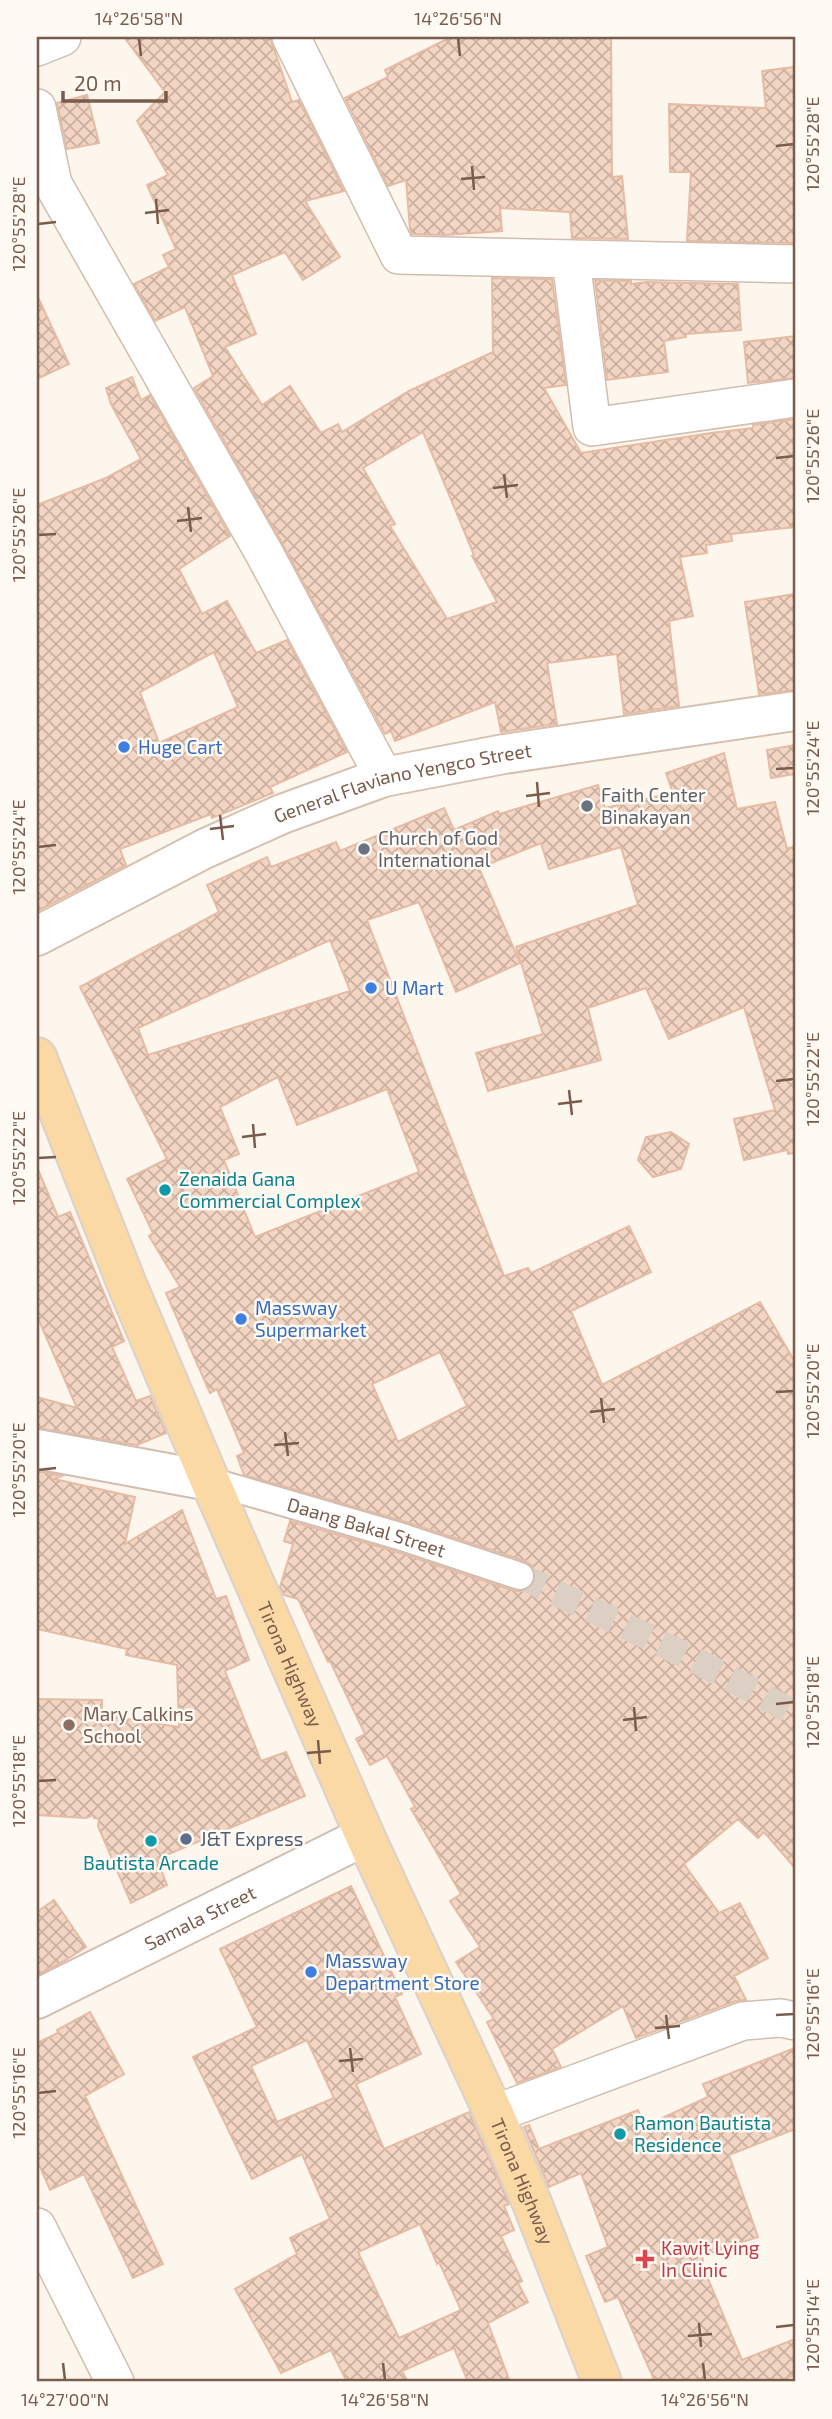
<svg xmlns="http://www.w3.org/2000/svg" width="832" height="2419" viewBox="0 0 832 2419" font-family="'Exo 2',sans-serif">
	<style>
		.building { fill: url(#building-cross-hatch); stroke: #e6bba3; stroke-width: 2; fill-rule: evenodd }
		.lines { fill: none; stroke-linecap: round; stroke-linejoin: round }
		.pedestrian-tunnel { stroke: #dcd0c4; stroke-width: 26; stroke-dasharray: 26 13; stroke-linecap: butt }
		.pedestrian-casing { stroke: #d1beb0; stroke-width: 30 }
		.minor-casing { stroke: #d1beb0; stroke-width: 40 }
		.tertiary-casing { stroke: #d1beb0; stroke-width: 42 }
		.secondary-casing { stroke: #d6c0b0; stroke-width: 42 }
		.primary-casing { stroke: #dad1cd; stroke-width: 42 }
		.pedestrian { stroke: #fff; stroke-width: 26 }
		.minor { stroke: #fff; stroke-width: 37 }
		.tertiary { stroke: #fff; stroke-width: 38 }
		.secondary { stroke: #fff; stroke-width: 38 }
		.primary { stroke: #fbd9a5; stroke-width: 38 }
		.ticks { fill: none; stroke: #7a5c4d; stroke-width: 2.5 }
		.shop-dot { fill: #3f7fe0; stroke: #fffaf3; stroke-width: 2.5 }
		.worship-dot { fill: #6b7280; stroke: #fffaf3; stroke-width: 2.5 }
		.culture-dot { fill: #0f9aa8; stroke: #fffaf3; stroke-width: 2.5 }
		.education-dot { fill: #8d6e63; stroke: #fffaf3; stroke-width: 2.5 }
		.service-dot { fill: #5c6f8a; stroke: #fffaf3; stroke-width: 2.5 }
		.health-dot { fill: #e0444e; stroke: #fffaf3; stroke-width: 2.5 }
		.labels { text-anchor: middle; stroke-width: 5; stroke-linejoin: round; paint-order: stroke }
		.shop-label { font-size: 19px; fill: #366cbe; stroke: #fffaf3; text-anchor: start }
		.street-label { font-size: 19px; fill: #7a5c4d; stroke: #fffaf3 }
		.worship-label { font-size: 19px; fill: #5b616d; stroke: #fffaf3; text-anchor: start }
		.culture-label { font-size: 19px; fill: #0d838f; stroke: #fffaf3; text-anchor: start }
		.education-label { font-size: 19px; fill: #785e54; stroke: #fffaf3; text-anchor: start }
		.service-label { font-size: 19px; fill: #4e5e75; stroke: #fffaf3; text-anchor: start }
		.health-label { font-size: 19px; fill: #be3a42; stroke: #fffaf3; text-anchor: start }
		.neatline { fill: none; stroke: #7a5c4d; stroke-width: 2.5 }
		.ticks-label { font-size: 18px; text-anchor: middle; fill: #7a5c4d }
	</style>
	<defs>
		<pattern id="building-cross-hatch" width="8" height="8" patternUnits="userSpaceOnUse" patternTransform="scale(1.75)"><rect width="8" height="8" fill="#f3d5c3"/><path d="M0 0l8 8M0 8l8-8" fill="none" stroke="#cab0a1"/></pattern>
	</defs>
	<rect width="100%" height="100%" fill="#fdf6ec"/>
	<!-- building -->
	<path class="building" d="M124,37h146l22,65 7,-2 45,91 -39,10 35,56 -37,23 -18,-28 -53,23 24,59 -31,13 37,58 28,-19 31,47 17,-9 4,8 67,-41 84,-39 -1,-74 60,1 14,106 -22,3 37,65 130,-20 42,-5v-3l42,-6v108l-64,7 1,7 -26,4 1,8 -27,4 13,59 -24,5 10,85 -55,8 -7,-60 -70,9 10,61 -56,8 -6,-30 -100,39 -4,-10 -6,3 -103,-191 -88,-155 19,-12 -28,-69 -30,14 -21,-37 35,-17 -6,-12 13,-6 -29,-64 21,-10 -31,-54 28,-29zM423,432l51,123 -2,1 25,46 -50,17 -57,-93 5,-2 -32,-56z
		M451,37h160l1,140 10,-1 6,63 -56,-1 -2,-26 -70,-4 2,23 -57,4 -33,-1 -2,-5 -4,-49 -18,6 -43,-88 43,-21 -3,-7z
		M795,67v176l-108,-2 4,-69h-21l-1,-68 97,4 -4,-37z
		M87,95l12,48 -32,6 -10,-46z
		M595,280l36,1v3l15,-2 92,2 3,46 -55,4v3l-22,4 4,31 -61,8z
		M37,295l32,69 -32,15z
		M795,336v42l-47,5 -4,-41z
		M132,377l9,23 9,-5 80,141 -51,33 23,45 25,-13 29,52 31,-13 60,112 -77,35 3,6 -61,25 -1,-4 -91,35 6,16 -89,46v-406l69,-27 35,-19 -30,-55 -5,-16zM214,652l24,55 -79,36 -19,-51z
		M795,594v96l-36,4 -14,-92z
		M795,745v29l-24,4 -4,-28z
		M724,753l13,56 38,-7 12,47 8,-3v307l-7,1 -1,-4 -43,10 -10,-41 41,-9 -31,-103 -75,32 -23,-51 -58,20 13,52 -113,31 -12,-38 67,-19 -27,-87 122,-42 -17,-58 -72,22 -8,-26 -62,25 41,95 -64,29 -37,-90 -52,18 137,356 24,-8 3,5 98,-47 22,46 -80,39 31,74 158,-83 35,60v506l-31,-36 -6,6 -20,-19 -54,45 35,49 21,-10 28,55 -34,18 12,24 -10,1 -100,37 -13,-32 -71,43 9,18 -44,16 -30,-61 7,-3 -38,-57 24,-15 -30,-46 11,-7 -50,-85 4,-2 -28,-51 -17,9 -14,-26 9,-5 -35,-73 -2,1 -30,-63 -14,-4 -4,-8 13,-43 -9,-3 6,-20 104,30 121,40h9l7,-4 4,-7v-8l-4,-7 -6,-4 -122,-40 -159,-46 -7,-19 7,-3 -27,-64 -7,4 -44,-100 14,-6 -31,-51 4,-3 -26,-54 40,-20 -87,-172 139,-75 -12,-27 60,-28 4,10 65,-25 4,9 104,-43 10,22 44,-19 1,3 99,-29 7,23 68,-15 -7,-20zM330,940l20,51 -202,64 -10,-27zM278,1077l19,48 90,-36 32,83 -164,65 -31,-77 15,-6 -19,-47zM440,1352l27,54 -69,36 -26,-58z
		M671,1132l18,12 -8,25 -28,8 -15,-17 8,-23z
		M37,1167l21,50 12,-5 54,129 -12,6 24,54 14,-5 16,37 -29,12 -100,-17v-31l40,11 -40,-92z
		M37,1471l25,5 -8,3 81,18 -10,47 57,-34 34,89 10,-3 23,64 -24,11 36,90 25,-9 19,44 -148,63 10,26 -36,18 -33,-77 1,-7 -5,-1 -1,-3 -7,3 -49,-3v-116l65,1v15l77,12 -2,-62 -51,-10 1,-6 -90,-20z
		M351,1886l51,108 -7,3 26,57 -65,30 28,65 85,-37 40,92 -5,2 10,24 -13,6 21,45 -4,2 10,19 -40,21 22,59h-42l-14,-34 -52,23 6,11h-61l-16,-32 -50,23 -46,-84 62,-35 -7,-16 40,-19 -28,-65 -50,25 -59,-122 64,-30 -37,-78zM307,2040l27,58 -57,24 -26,-56zM420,2224l17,40 2,-2 22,48 -62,28 -41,-86z
		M54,1900l32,47 -20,13 -29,15v-63z
		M90,2012l34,62 -39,22 78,168 -30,14 -49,-104 -34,16 -13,-30v-117l21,-10 -1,-3z
		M795,2048v81l-66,26 29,82 -56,19 1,5 -2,1 41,98 53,-21v36l-19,7h-121l-37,-85 -13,5 -19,-46 22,-9 -27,-74 -32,14 -25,-60 5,-2 10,24 99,-39 7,16 63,-29 -5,-13z"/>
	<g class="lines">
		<!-- pedestrian-tunnel -->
		<path class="pedestrian-tunnel" d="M520,1576c93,44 186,87 275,138"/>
		<defs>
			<g id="pedestrian">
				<path id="s1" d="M210,1481l189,55 121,40"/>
			</g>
			<path id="minor" d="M291,37l108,218 396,9
				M37,47l25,-10
				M37,108l16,76 211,369 120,224
				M571,260l21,167 203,-29
				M494,2114l249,-93 38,-3 14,3
				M37,2227l78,155"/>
			<g id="tertiary">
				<path d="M37,1449l173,32"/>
				<path id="s2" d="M37,1999l328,-163"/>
			</g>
			<g id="secondary">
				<path id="s3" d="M37,936l167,-87 78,-35 102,-37 120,-23 291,-43"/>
			</g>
			<g id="primary">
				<path id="s4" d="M37,1057l91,230 82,194 155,355 129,278 38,89 70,179"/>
			</g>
		</defs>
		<!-- pedestrian casing -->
		<use href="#pedestrian" class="pedestrian-casing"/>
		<!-- minor casing -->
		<use href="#minor" class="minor-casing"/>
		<!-- tertiary casing -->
		<use href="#tertiary" class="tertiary-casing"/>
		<!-- secondary casing -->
		<use href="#secondary" class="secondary-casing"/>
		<!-- primary casing -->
		<use href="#primary" class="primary-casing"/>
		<!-- pedestrian -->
		<use href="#pedestrian" class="pedestrian"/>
		<!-- minor -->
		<use href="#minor" class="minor"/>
		<!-- tertiary -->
		<use href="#tertiary" class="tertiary"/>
		<!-- secondary -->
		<use href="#secondary" class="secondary"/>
		<!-- primary -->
		<use href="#primary" class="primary"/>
	</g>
	<!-- ticks -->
	<path class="ticks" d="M139,38l2,18M458,38l2,18M776,146l18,-2M472,166l2,24M461,179l24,-2M156,199l2,25M145,213l24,-3M38,224l18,-2M776,458l18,-2M504,474l3,24M493,488l25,-3M188,507l3,25M177,521l25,-3M38,535l18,-1M776,769l18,-1M537,782l2,25M526,796l24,-3M220,815l3,25M210,829l24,-3M38,847l18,-2M776,1081l18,-2M569,1090l3,25M558,1104l24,-3M253,1124l2,24M242,1137l24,-3M38,1158l18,-1M776,1392l18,-1M601,1398l3,25M590,1412l25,-3M285,1432l3,24M274,1445l25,-2M38,1470l18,-2M776,1704l18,-2M634,1707l2,24M623,1720l24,-3M318,1740l2,24M307,1753l24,-2M38,1781l18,-1M666,2015l3,24M776,2015l18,-1M655,2028l25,-2M350,2048l3,24M339,2061l24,-2M38,2093l18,-2M699,2323l2,24M776,2327l18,-2M688,2336l24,-2M63,2363l2,17M383,2363l2,17M703,2363l2,17"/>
	<!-- markers -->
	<g class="shop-dot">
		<circle cx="124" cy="747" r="7"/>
		<circle cx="371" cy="988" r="7"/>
		<circle cx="241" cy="1319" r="7"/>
		<circle cx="311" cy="1972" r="7"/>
	</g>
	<g class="worship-dot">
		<circle cx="587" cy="806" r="7"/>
		<circle cx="364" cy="849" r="7"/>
	</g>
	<g class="culture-dot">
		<circle cx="165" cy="1190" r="7"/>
		<circle cx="151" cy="1841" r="7"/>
		<circle cx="620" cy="2134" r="7"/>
	</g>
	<circle class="education-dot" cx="69" cy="1725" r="7"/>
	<circle class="service-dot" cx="186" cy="1839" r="7"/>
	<path class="health-dot" d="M641.5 2248.5h7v7h7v7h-7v7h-7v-7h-7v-7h7z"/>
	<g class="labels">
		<!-- shop labels -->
		<g class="shop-label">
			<text x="138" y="754">Huge Cart</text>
			<text x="385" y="995">U Mart</text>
			<text x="255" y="1315">Massway<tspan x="255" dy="22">Supermarket</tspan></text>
			<text x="325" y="1968">Massway<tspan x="325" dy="22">Department Store</tspan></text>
		</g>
		<!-- street labels -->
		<g class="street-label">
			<text dy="7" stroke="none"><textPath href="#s3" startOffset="399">General Flaviano Yengco Street</textPath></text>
			<text dy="7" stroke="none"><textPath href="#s1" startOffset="163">Daang Bakal Street</textPath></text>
			<text dy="7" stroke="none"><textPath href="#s4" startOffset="658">Tirona Highway</textPath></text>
			<text dy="7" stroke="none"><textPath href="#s2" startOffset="182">Samala Street</textPath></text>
			<text dy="7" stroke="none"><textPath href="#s4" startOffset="1225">Tirona Highway</textPath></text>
		</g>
		<!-- worship labels -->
		<g class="worship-label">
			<text x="601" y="802">Faith Center<tspan x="601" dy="22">Binakayan</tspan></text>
			<text x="378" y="845">Church of God<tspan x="378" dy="22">International</tspan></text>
		</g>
		<!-- culture labels -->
		<g class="culture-label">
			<text x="179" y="1186">Zenaida Gana<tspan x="179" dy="22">Commercial Complex</tspan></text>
			<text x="151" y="1870" text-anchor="middle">Bautista Arcade</text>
			<text x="634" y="2130">Ramon Bautista<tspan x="634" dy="22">Residence</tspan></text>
		</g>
		<!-- education labels -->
		<g class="education-label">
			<text x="83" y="1721">Mary Calkins<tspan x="83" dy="22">School</tspan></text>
		</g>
		<!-- service labels -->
		<g class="service-label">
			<text x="200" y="1846">J&amp;T Express</text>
		</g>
		<!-- health labels -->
		<g class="health-label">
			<text x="661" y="2255">Kawit Lying<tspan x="661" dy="22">In Clinic</tspan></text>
		</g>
	</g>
	<!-- border -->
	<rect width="832" height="2419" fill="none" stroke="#fffaf3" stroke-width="77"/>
	<!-- scale -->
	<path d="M63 91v10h103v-10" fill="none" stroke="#7a5c4d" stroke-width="3.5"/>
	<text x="74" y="91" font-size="21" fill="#7a5c4d" stroke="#fffaf3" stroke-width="5" paint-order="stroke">20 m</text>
	<rect x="38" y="38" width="756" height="2342" class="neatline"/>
	<g class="ticks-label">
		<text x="139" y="25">14°26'58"N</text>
		<text x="458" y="25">14°26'56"N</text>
		<text transform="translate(813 144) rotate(-90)" y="6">120°55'28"E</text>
		<text transform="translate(19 224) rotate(-90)" y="6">120°55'28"E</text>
		<text transform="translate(813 456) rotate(-90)" y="6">120°55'26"E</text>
		<text transform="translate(19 535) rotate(-90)" y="6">120°55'26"E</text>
		<text transform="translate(813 768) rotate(-90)" y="6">120°55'24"E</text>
		<text transform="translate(19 847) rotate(-90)" y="6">120°55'24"E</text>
		<text transform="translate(813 1079) rotate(-90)" y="6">120°55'22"E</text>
		<text transform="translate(19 1158) rotate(-90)" y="6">120°55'22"E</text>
		<text transform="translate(813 1391) rotate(-90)" y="6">120°55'20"E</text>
		<text transform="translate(19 1470) rotate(-90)" y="6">120°55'20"E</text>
		<text transform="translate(813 1702) rotate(-90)" y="6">120°55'18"E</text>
		<text transform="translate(19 1781) rotate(-90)" y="6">120°55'18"E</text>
		<text transform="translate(813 2014) rotate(-90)" y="6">120°55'16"E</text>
		<text transform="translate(19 2093) rotate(-90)" y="6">120°55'16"E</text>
		<text transform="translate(813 2325) rotate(-90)" y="6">120°55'14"E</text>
		<text x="65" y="2406">14°27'00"N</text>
		<text x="385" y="2406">14°26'58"N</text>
		<text x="705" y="2406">14°26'56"N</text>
	</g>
</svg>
